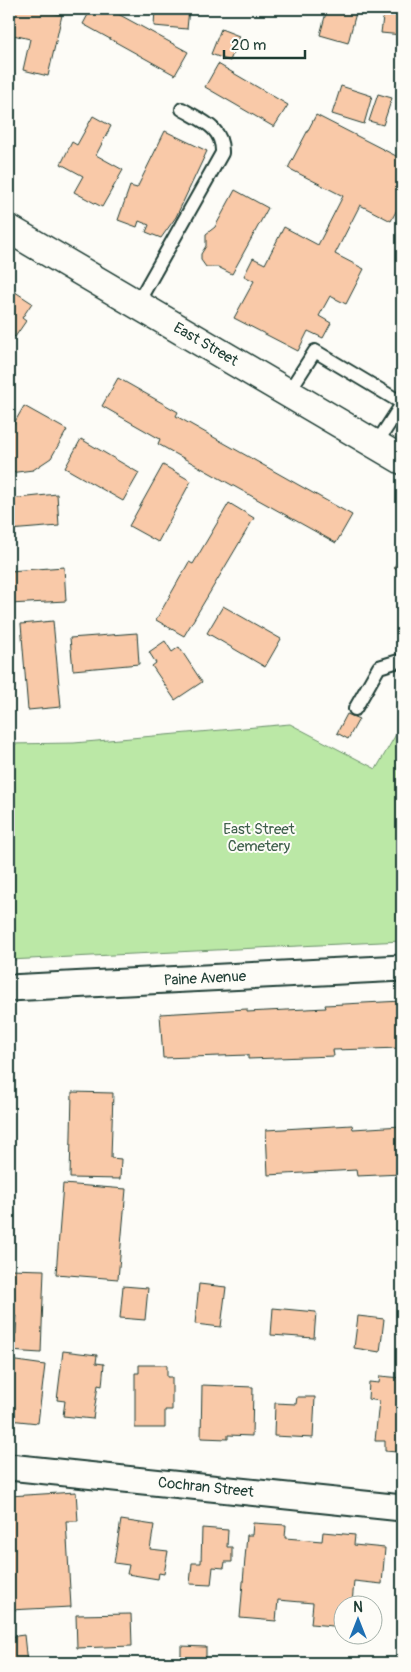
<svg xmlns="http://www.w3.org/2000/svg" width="411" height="1672" viewBox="0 0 411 1672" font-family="Pangolin,sans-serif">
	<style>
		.green { fill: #bbe8a6; stroke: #6d926d }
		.building { fill: #f9c9a8; stroke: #1f3d34 }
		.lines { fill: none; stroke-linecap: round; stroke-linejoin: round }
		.service-casing { stroke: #1f3d34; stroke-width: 16 }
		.minor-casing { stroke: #1f3d34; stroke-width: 29 }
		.secondary-casing { stroke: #1f3d34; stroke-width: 31 }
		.service { stroke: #fdfcf7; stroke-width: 12 }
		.minor { stroke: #fdfcf7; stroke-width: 25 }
		.secondary { stroke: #fdfcf7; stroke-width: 28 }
		.labels { text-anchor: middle; stroke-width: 4; stroke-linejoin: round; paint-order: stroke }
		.street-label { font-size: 15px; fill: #1f3d34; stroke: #fdfcf7 }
		.park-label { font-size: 15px; fill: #3e5f4b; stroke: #fdfcf7 }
	</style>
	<rect width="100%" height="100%" fill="#fdfcf7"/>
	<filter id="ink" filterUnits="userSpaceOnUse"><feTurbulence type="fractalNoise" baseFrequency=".02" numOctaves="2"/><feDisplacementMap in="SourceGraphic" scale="10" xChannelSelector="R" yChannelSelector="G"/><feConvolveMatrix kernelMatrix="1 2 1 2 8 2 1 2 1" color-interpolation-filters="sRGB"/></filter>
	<g filter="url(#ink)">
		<!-- green -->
		<path class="green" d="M290,724l86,45 26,-45v217l-393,19v-216l65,-1z"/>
		<!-- building -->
		<path class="building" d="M9,9h26l27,6 -14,61 -25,-6 7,-31 -21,-5z
			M91,9h18l79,43 -13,23 -92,-51z
			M155,9h34l-2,20 -33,-3z
			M327,9h30l-9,34 -28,-8z
			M384,9h18v26l-21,-2z
			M221,29l18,7 -9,25 -19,-7z
			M218,64l70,41 -14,22 -69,-40z
			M341,86l31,10 -8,28 -32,-10z
			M378,94l14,4 -9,27 -14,-4z
			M316,115l86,44v41l-11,21 -31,-16 -25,49 29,15 -18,35 -16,-8 -11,20 12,7 -8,15 -15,-7 -10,20 -64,-33 20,-37 -10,-5 9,-18 12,6 19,-37 34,18 25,-49 -55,-28z
			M93,116l18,10 -15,29 27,15 -21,37 -28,-15 9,-16 -22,-12 11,-22 5,3z
			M165,131l42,20 -31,66 -15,21 -15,-6 3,-7 -10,-4 -2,6 -19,-7 12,-34 7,2z
			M235,190l33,18 -36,66 -14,-7h-12l-5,-7v-6l5,-8v-12l9,-7z
			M9,288l23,15 -10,15 4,3 -11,16 -6,-4z
			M118,378l60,34 -2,4 176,99 -16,28 -178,-99 2,-5 -58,-33z
			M24,406l43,24 -16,28 -18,12 -24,3v-41z
			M81,439l58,34 -16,28 -58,-33z
			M163,465l28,16 -33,61 -29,-16z
			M57,494l2,32 -50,4v-31z
			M229,503l25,15 -70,118 -28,-16 33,-58 4,2z
			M402,554v19l-8,-6z
			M64,567l2,34 -57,3v-33z
			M223,606l58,33 -16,28 -58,-34z
			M53,621l8,86 -33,3 -7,-86z
			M137,633l2,31 -66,6 -3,-32z
			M165,641l7,11 7,-5 23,35 -27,18 -23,-34 4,-3 -7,-11z
			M347,714l12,5 -11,20 -11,-6z
			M402,1001v47l-69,2 1,6 -86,3v-4l-85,3 -3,-44 87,-5v3l79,-4 -1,-3z
			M72,1092l41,1 -2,65 10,1 -1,20 -50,-1z
			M352,1125l1,4 49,-3v48l-45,2 -1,-6 -88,5 -2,-45z
			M63,1184l63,5 -8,90 -62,-5z
			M9,1269l35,1 -3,83 -32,-2v-17h7l1,-18 -8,-1z
			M199,1284l27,3 -5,40 -26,-3z
			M123,1286l25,2 -3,32 -25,-2z
			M273,1308l43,4 -2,26 -43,-3z
			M358,1316l26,3 -4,33 -26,-4z
			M63,1351l34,4 -1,8 8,1 -2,22 -4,-1 -5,34 -30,-3 2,-15 -8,-1z
			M9,1360l36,5 -7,58 -29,-3z
			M139,1365h28v12h5v33h-7v18h-30v-55h4z
			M380,1376l22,2v65l-4,-1 -1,10 -12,-1v-10h-10l4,-40 -11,-2 1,-17 10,1z
			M202,1385l51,2 -1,49 -24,-1v4l-27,-1z
			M297,1397h18l-2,41 -39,-2 1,-33 21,1z
			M76,1492l2,29h-12l5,86 -62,3v-114z
			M121,1520l33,5 -4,24 18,2 -4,23 -5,-1 -1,6 -31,-5 2,-9 -15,-2z
			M253,1523l33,2 -1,13 37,3 1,-9 32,3 -1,10 31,3 -3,36 -28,-3 -2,23h-8v23l-33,-3 2,-21 -35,-3 -2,21 -36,-3 7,-83h5z
			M202,1528l26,2 -1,17h5v15h-7l-1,6 -11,-1 -2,18 -21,-1 2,-21h9z
			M131,1614l1,32 -55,2 -1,-33z
			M24,1635l3,28h-18v-26z
			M181,1646l25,1v16h-25z"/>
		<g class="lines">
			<defs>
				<path id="service" d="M137,304l85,-151c1,-26 -20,-32 -40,-44
					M288,393l27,-42 87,52
					M376,444l26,-40
					M355,709l24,-42 23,-7"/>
				<path id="minor" d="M9,988l393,-20
					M9,1467l393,41"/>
				<path id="secondary" d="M9,229l393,231"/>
			</defs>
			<!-- service casing -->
			<use href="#service" class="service-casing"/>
			<!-- minor casing -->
			<use href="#minor" class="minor-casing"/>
			<!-- secondary casing -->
			<use href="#secondary" class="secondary-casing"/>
			<!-- service -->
			<use href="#service" class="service"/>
			<!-- minor -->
			<use href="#minor" class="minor"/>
			<!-- secondary -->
			<use href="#secondary" class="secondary"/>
		</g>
	</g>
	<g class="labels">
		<!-- street labels -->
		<g class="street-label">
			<text transform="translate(206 344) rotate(30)" y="5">East Street</text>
			<text transform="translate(205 978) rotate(-3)" y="5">Paine Avenue</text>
			<text transform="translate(206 1487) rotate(6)" y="5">Cochran Street</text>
		</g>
		<!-- park labels -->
		<g class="park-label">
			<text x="259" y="834">East Street<tspan x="259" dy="17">Cemetery</tspan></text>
		</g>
	</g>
	<!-- margin -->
	<rect width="411" height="1672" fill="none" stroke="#fdfcf7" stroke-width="30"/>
	<rect x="15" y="15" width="381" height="1642" fill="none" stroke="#1f3d34" stroke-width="2" filter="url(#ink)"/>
	<!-- north arrow -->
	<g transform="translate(358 1620)"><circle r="24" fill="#fdfcf7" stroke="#a4b0a9"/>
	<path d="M0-4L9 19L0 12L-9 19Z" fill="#1f6fb2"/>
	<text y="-8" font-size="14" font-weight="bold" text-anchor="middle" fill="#1f3d34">N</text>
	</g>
	<!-- scale -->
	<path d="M224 50v8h81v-8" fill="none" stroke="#1f3d34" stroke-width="2.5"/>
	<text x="231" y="50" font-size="15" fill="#1f3d34" stroke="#fdfcf7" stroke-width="4" paint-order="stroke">20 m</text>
</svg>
